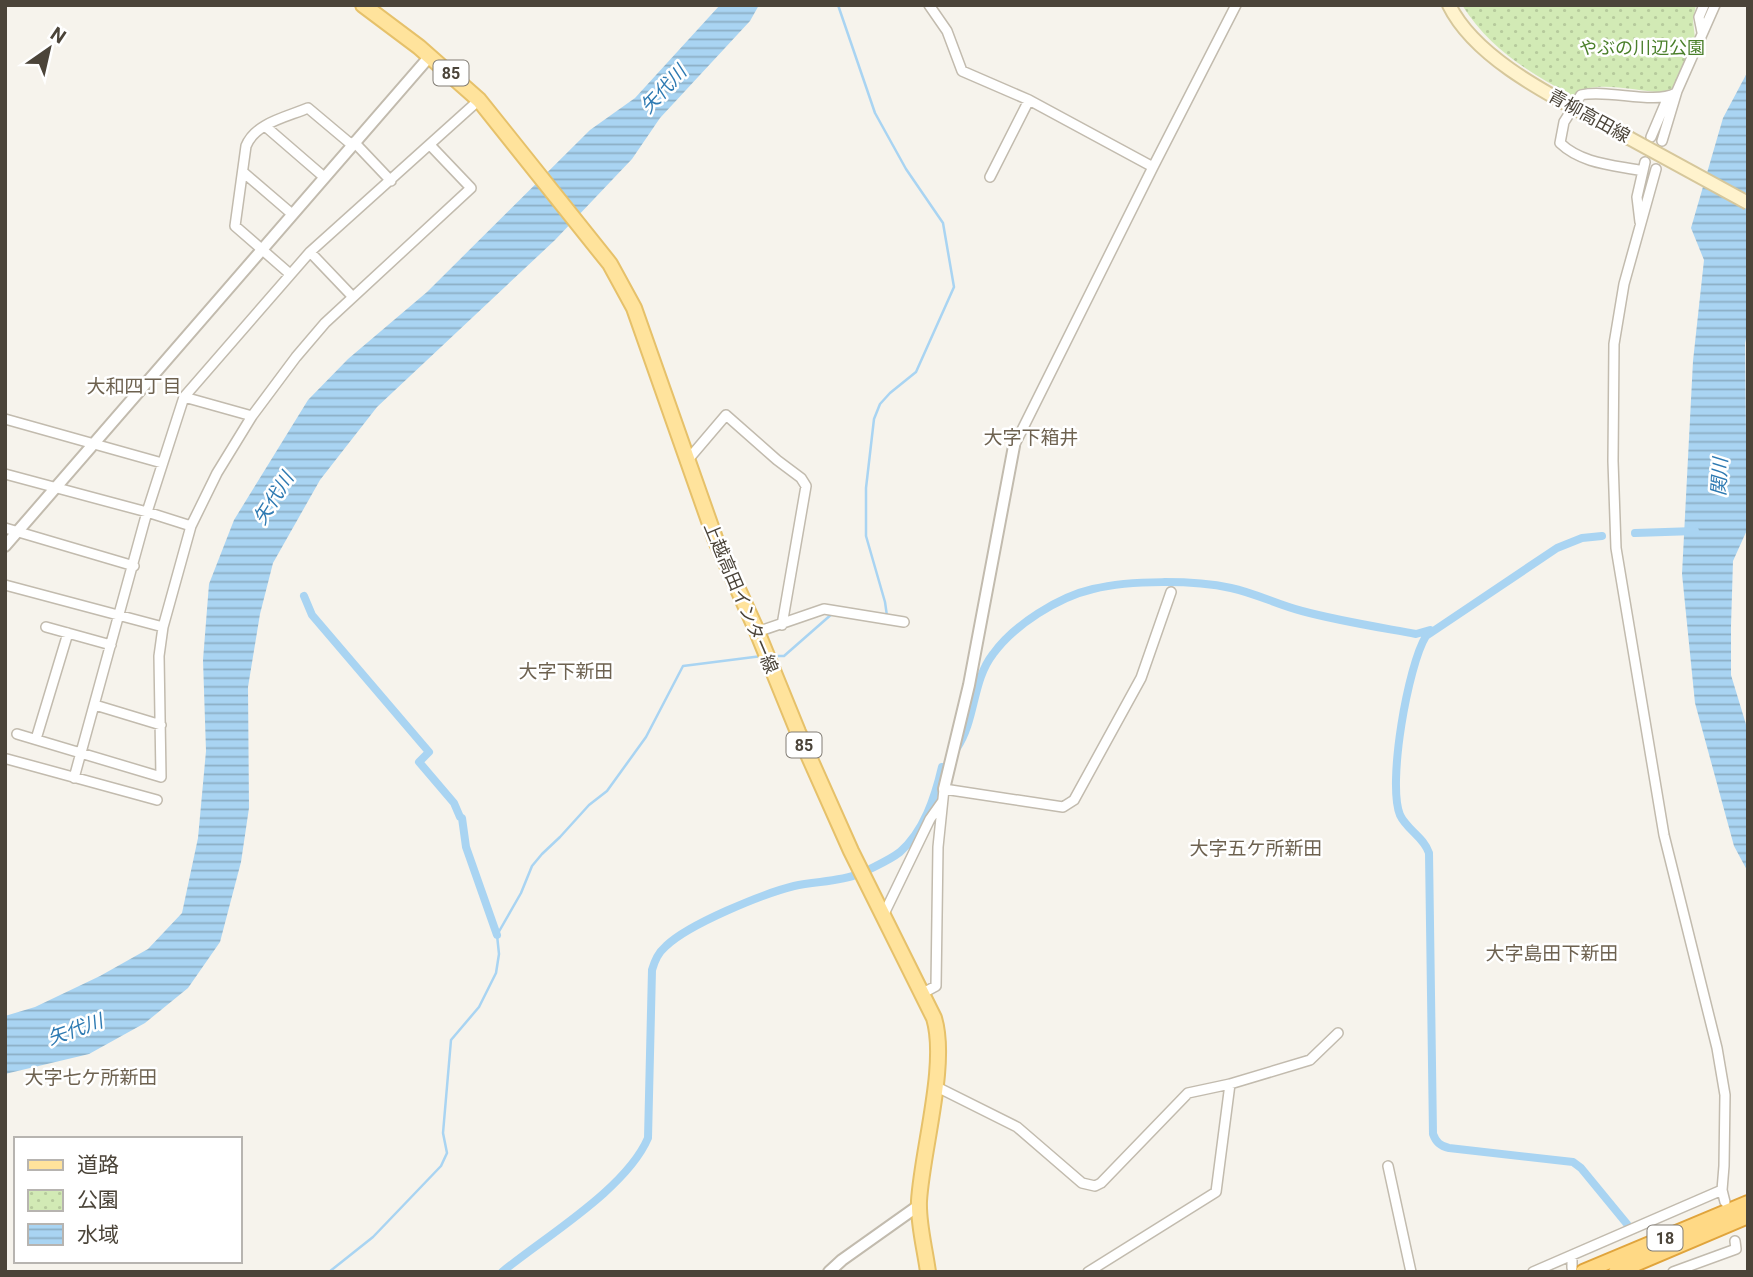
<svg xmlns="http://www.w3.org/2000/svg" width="1753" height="1277" viewBox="0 0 1753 1277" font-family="Roboto,'Noto Sans JP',sans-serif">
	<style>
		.park { fill: url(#park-dots) }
		.water { fill: url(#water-rules) }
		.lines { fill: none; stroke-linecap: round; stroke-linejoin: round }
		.stream { stroke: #a9d4f2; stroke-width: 2.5 }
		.canal { stroke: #a9d4f2; stroke-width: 8 }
		.minor-casing { stroke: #c2bbae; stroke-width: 12 }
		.tertiary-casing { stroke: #c2bbae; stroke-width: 14 }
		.secondary-casing { stroke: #d6c79b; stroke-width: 16 }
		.primary-casing { stroke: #e6c16a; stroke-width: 18 }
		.trunk-casing { stroke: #e0a43c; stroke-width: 18 }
		.minor { stroke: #fff; stroke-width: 9 }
		.tertiary { stroke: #fff; stroke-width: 10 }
		.secondary { stroke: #fff3cd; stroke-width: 12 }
		.primary { stroke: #ffe39c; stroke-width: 14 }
		.trunk { stroke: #ffd985; stroke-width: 14 }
		.secondary-bridge-casing { stroke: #d6c79b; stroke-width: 16; stroke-linecap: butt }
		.secondary-bridge { stroke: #fff3cd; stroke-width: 12 }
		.labels { text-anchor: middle; stroke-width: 5; stroke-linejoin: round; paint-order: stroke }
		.shield { fill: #fff; stroke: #817c74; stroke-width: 2 }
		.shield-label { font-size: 16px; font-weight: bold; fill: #4b4439 }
		.park-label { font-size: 18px; fill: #4a7f2a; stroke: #fff }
		.street-label { font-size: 18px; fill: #4b4439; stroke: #fff }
		.water-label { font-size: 19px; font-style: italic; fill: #2e7ab2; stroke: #fff }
		.neighbourhood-label { font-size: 19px; fill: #6e6250; stroke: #fff }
	</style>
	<defs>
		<pattern id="park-dots" width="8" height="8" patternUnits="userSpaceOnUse" patternTransform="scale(1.75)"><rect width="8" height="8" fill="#d2eab5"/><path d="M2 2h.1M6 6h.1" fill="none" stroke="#b6ca9c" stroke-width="1.8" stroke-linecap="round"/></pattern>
		<pattern id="water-rules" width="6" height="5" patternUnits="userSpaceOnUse" patternTransform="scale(1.75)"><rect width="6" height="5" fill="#a9d4f2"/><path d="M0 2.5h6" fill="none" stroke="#8caec5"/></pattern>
	</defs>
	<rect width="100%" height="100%" fill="#f6f3ec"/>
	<!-- park -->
	<path class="park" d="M1462,5h234l-3,15 2,19 -22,51 -6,3 -10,-1c-23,-2 -68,-13 -84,4 -45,-24 -83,-47 -111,-91z"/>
	<!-- water -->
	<path class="water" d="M720,5h39l-9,16 -90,97 -28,41 -77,81 -178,167 -57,73 -47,83 -13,51 -12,73 1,121 -8,54 -21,80 -32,46 -43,35 -56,31 -84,20v-58l30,-9 65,-31 48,-27 34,-36 16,-75 8,-87 -3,-91 6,-76 25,-64 74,-120 40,-41 79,-67 163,-162 45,-32z
		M1748,71v258l-3,14 2,187 -14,31 -2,65v49l17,56v141l-14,-26 -39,-143 -13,-129 11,-213 11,-101 -13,-32 32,-110z"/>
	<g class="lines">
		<!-- stream -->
		<path class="stream" d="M838,5l37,108 31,56 37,54 11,64 -38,85 -26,21 -10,11 -6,15 -8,69v48l19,66 2,14
			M772,656h12l49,-43
			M329,1272l44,-35 68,-71 6,-13 -4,-20 8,-93 28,-33 17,-34 3,-19 -2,-19 24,-42 11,-27 10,-12 18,-17 29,-32 18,-14 39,-54 37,-71 79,-10"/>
		<!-- canal -->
		<path class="canal" d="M1635,533l60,-2
			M1602,536l-20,2 -25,10 -131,88c-18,29 -39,148 -26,179 7,15 24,22 29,38l4,281c3,8 7,12 16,14l124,14 8,6 46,56
			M304,596l8,19 117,137 -10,10 35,41 6,14 2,1 4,29 31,88
			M957,748c19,-29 15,-67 36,-94 21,-29 65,-57 100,-65 37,-9 101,-9 138,-1 24,5 47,17 71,23 37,10 76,16 114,23l14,-4
			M870,869c10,-5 21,-10 30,-17 24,-21 35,-55 42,-85
			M502,1272c44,-36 124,-83 146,-134l4,-168c3,-10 6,-17 14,-24 23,-22 96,-52 128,-60 21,-5 46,-4 64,-12"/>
		<defs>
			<path id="minor" d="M929,5l18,26 15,40 67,29 124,67
				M1702,32l-3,-15 5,-12
				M265,126l59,51
				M1651,137l17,-40
				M1662,141l15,-50 38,-86
				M354,142l37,39
				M1656,169l-32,115 -10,60 -1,117 3,87 48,287 53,213 8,47 -1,71 -2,24 3,12
				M1643,171c-29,-6 -61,-7 -83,-28l4,-21 17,-27c28,-6 73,10 95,-2
				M243,172l49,42
				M990,177l39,-77
				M1640,222l-3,-25 8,-35
				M310,252l42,44
				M290,274l-55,-48 11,-80c9,-23 41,-29 62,-38l44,37
				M184,397l68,19 44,-59 29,-34 146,-135 -41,-43
				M5,419l157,44
				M1014,446l139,-279 83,-162
				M686,462l40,-47 51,45 24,18 5,8 -24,139
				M5,474l142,38 44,14
				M5,528l129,38
				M5,585l158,42
				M46,627l65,18
				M757,632l67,-23 80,13
				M95,705l66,20
				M17,734l144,43 -2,-121 4,-29 28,-101 26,-53 35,-57
				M36,739l32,-106
				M7,759l150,41
				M74,778l73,-266 37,-115 126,-145 169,-152
				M883,916l47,-97 12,-17
				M923,993l13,-7 2,-139 6,-58 119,18 11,-7 67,-122 30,-86
				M935,1086l82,41 65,56 13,3 6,-3 87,-90 42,-9 80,-24 28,-27
				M1388,1166l23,106
				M1572,1255v13
				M1088,1272l128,-80 14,-108
				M1533,1272l189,-82
				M1673,1272l63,-23 -1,-8"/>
			<path id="tertiary" d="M5,546l425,-490
				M944,789l25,-104 45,-239
				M829,1272l13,-12 76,-54"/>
			<path id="secondary" d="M1449,5c30,61 123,100 180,133"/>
			<path id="primary" d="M363,5l56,42 60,53 131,164 24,44 82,233 40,88 42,103 53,119 83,167c14,46 -12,132 -15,183 -1,23 6,48 9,71"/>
			<path id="trunk" d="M1583,1272l165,-69
				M1616,1272l132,-56"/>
		</defs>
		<!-- minor casing -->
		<use href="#minor" class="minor-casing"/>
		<!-- tertiary casing -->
		<use href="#tertiary" class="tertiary-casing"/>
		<!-- secondary casing -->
		<use href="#secondary" class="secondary-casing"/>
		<!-- primary casing -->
		<use href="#primary" class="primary-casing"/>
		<!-- trunk casing -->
		<use href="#trunk" class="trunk-casing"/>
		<!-- minor -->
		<use href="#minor" class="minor"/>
		<!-- tertiary -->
		<use href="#tertiary" class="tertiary"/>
		<!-- secondary -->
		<use href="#secondary" class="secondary"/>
		<!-- primary -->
		<use href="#primary" class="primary"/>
		<!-- trunk -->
		<use href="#trunk" class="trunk"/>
		<defs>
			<path id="secondary-bridge" d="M1629,138l119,65"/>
		</defs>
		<!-- secondary-bridge casing -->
		<use href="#secondary-bridge" class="secondary-bridge-casing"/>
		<!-- secondary-bridge -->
		<use href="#secondary-bridge" class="secondary-bridge"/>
	</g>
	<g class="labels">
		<!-- shield labels -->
		<g class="shield">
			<rect x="433.5" y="60.5" width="35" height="25" rx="5"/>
			<rect x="786.5" y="732.5" width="35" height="25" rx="5"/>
			<rect x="1647.5" y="1225.5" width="35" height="25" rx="5"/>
		</g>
		<g class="shield-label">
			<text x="451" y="79">85</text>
			<text x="804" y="751">85</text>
			<text x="1665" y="1244">18</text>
		</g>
		<!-- park labels -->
		<g class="park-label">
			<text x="1642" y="54">やぶの川辺公園</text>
		</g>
		<!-- street labels -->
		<g class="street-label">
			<text transform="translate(1589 116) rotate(29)" y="6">青柳高田線</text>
			<text transform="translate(741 598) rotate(67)" y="6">上越高田インター線</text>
		</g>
		<!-- water labels -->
		<g class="water-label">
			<text transform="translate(663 89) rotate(-47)" y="7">矢代川</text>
			<text transform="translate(1719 477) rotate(-87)" y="7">関川</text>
			<text transform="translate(273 498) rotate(-58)" y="7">矢代川</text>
			<text transform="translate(75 1029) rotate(-19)" y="7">矢代川</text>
		</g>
		<!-- neighbourhood labels -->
		<g class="neighbourhood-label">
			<text x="134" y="393">大和四丁目</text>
			<text x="1031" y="444">大字下箱井</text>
			<text x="566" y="678">大字下新田</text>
			<text x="1256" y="855">大字五ケ所新田</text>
			<text x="1552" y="960">大字島田下新田</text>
			<text x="91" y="1084">大字七ケ所新田</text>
		</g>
	</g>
	<!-- border -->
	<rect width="1753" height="1277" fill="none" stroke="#4b4439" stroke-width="14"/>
	<!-- legend -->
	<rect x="14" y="1137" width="228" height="126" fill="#ffffff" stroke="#b7b4b0" stroke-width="2"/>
	<rect x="28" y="1160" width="35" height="10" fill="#ffe39c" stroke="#b7b4b0" stroke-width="2"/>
	<text x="77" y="1172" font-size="21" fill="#4b4439">道路</text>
	<rect x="28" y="1190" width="35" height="21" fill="url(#park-dots)" stroke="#b7b4b0" stroke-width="2"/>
	<text x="77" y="1207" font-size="21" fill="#4b4439">公園</text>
	<rect x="28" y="1224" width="35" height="21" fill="url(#water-rules)" stroke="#b7b4b0" stroke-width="2"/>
	<text x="77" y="1242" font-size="21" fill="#4b4439">水域</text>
	<!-- north arrow -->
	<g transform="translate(49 49) rotate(34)" stroke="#ffffff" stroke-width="5" paint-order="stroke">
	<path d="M0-5L12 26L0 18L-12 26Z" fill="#4b4439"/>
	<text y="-10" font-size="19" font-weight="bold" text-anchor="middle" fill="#4b4439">N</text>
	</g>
</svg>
